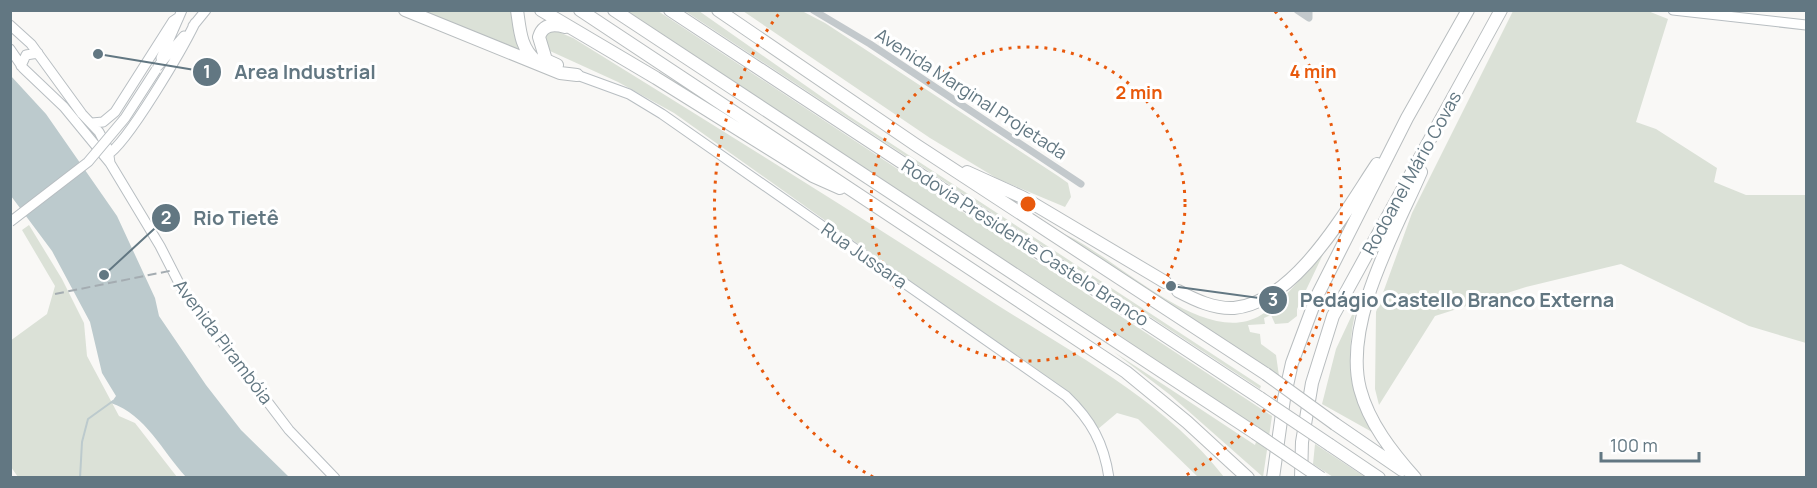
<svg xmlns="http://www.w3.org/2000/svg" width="1817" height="488" viewBox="0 0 1817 488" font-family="Manrope,sans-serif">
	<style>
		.green { fill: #dbe1d7 }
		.water { fill: #bccacd }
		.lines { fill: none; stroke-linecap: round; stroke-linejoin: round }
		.stream { stroke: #bccacd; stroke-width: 2 }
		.secondary-casing { stroke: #b8bec2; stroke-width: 11 }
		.highway-casing { stroke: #b8bdbf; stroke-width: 14 }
		.street { stroke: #c3c9cc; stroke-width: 7 }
		.secondary { stroke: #fff; stroke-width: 9 }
		.highway { stroke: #fff; stroke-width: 12 }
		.rail { stroke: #a4acb1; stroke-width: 2; stroke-dasharray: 9 4.5; stroke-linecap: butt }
		.secondary-bridge-casing { stroke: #b8bec2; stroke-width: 11; stroke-linecap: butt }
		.highway-bridge-casing { stroke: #b8bdbf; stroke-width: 14; stroke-linecap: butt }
		.secondary-bridge { stroke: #fff; stroke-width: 9 }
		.highway-bridge { stroke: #fff; stroke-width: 12 }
		.ring { fill: none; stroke: #e8590c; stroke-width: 3; stroke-dasharray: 3 6 }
		.labels { text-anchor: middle; stroke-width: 6; stroke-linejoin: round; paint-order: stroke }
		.street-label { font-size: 18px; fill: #627782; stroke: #fff }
		.centre { fill: #e8590c; stroke: #fff; stroke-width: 3 }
		.ring-label { font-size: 18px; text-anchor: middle; font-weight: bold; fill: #e8590c; stroke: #fff; stroke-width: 6; stroke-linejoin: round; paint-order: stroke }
		.leader { fill: none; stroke: #627782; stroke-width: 2 }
		.callout-dot { fill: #627782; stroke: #fff; stroke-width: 2 }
		.mark-label { font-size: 18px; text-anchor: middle; font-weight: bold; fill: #fff }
		.callout-label { font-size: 20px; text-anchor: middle; font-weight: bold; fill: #627782; stroke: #fff; stroke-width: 6; stroke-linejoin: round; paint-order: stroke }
	</style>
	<rect width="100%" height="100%" fill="#f9f8f6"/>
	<!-- green -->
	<path class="green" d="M415,11h98l6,39z
		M626,11h32l614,405 -9,61 -94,-83 -55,-42 141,93 5,-16z
		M685,11h14l150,105 412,270 -1,3z
		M743,11h59l23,12 233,153 10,7 3,14 -6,10 -67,-28 -68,-41z
		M1513,11h135l20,8 -32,103 20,7 61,39 -3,14 32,13h60v148l-57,-17 -128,-62 -95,23 -91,29 -56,89 -4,-16 1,-77 36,-99z
		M554,30l19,8c141,87 282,175 421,265 80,51 171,98 230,174h-26l-60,-58 -21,-6 -19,16 -12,-19 -17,-16 -395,-281 -56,-31 -68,-31 -4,-3 -1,-14z
		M29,225l33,54 22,44 3,33 32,60 16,7 42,54h-159l-7,-10 -1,-126 37,-27 8,-28 -33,-56z
		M1059,232c54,20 144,119 202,83 27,-16 46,-46 66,-69l-30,63v7l-9,7 -13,1 -4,-9 -7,3 1,6 -17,1 2,7 10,2 1,10 15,11 3,21z
		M1358,302c-13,45 -10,89 14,130l-50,-28 14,-55z
		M1315,444l50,33h-32l-20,-13z"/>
	<!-- water -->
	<path class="water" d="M11,76l35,38 71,102 38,82 4,18 47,69 35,45 48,47h-103c-24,-26 -40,-62 -75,-74l5,-7 -14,-23 -12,-51 -38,-71 -41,-55z"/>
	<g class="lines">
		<!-- stream -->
		<path class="stream" d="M80,478l2,-36 6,-23 25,-18"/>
		<defs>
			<path id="secondary" d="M1673,10l133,15
				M10,25l21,19 51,70 17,18 9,17 2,14
				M193,26l13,-16
				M10,49l13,19 41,39 46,56 50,83 22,43 107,141 46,48
				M161,58l21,-48
				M21,66l5,-11 12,-2
				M158,66l26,-30
				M577,75l52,19 33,20 404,282c25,24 38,47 43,82
				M92,123l11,-1 12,-10 58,-91 6,-4
				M107,155c20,-11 76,-107 88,-132"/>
			<path id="highway" d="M405,10l155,63 17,2
				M517,10c3,20 3,37 19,51
				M541,10l115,68 157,98 27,12
				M580,10l546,362 61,50 61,56
				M614,10l641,423
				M670,10l590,388
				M718,10l198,135 350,229
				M557,65l-11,-5 -7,-23c4,-13 15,-13 26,-10
				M967,172l55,25 143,85
				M1178,291c17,9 36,18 56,17 62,-6 112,-98 143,-144
				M1335,424l67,46
				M1330,445l49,33
				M1273,478l11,-79 8,-36 25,-67 90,-178 61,-108
				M1301,478l1,-36 10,-59 21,-67 168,-306
				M1415,478c-23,-26 -46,-55 -55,-89 -17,-67 35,-157 61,-217"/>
		</defs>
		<!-- secondary casing -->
		<use href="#secondary" class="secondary-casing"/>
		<!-- highway casing -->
		<use href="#highway" class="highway-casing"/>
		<!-- street -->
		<path class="street" d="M813,10l57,34 211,140
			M1297,10l12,8v-8"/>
		<!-- secondary -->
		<use href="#secondary" class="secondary"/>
		<!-- highway -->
		<use href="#highway" class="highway"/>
		<!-- rail -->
		<path class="rail" d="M55,294l119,-24"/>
		<defs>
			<path id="secondary-bridge" d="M10,222l78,-60 37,-44 31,-48"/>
			<path id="highway-bridge" d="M1266,374l69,50
				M1260,398l70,47
				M1255,433l66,45"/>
		</defs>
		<!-- secondary-bridge casing -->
		<use href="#secondary-bridge" class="secondary-bridge-casing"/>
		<!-- highway-bridge casing -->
		<use href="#highway-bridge" class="highway-bridge-casing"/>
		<!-- secondary-bridge -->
		<use href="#secondary-bridge" class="secondary-bridge"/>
		<!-- highway-bridge -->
		<use href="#highway-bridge" class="highway-bridge"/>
	</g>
	<!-- distance rings -->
	<g class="ring">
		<circle cx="1028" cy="204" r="157"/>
		<path d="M873 477A314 314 0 0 1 781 11M1275 11A314 314 0 0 1 1183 477"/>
	</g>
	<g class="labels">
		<!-- street labels -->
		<g class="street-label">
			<text transform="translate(971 94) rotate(33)" y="6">Avenida Marginal Projetada</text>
			<text transform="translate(1412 173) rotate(-61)" y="6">Rodoanel Mário Covas</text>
			<text transform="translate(1025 243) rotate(33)" y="6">Rodovia Presidente Castelo Branco</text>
			<text transform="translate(864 256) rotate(35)" y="6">Rua Jussara</text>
			<text transform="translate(223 342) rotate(53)" y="6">Avenida Pirambóia</text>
		</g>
	</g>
	<circle cx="1028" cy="204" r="9" class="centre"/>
	<g class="ring-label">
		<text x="1313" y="78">4 min</text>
		<text x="1139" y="99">2 min</text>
	</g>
	<!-- callouts -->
	<path class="leader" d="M98 54L207 72M104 275L166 218M1171 286L1273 300"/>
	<g class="callout-dot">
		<circle cx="98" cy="54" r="6"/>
		<circle cx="104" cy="275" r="6"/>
		<circle cx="1171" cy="286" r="6"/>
		<circle cx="207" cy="72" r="15"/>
		<circle cx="166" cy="218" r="15"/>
		<circle cx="1273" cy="300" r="15"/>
	</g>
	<g class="mark-label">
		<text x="207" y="78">1</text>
		<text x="166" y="224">2</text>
		<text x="1273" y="306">3</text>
	</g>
	<g class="callout-label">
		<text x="305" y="79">Area Industrial</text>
		<text x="236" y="225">Rio Tietê</text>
		<text x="1457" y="307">Pedágio Castello Branco Externa</text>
	</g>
	<!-- border -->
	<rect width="1817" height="488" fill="none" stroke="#627782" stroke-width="24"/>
	<!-- scale -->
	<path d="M1601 452v9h98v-9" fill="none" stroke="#627782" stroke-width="3"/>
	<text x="1610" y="452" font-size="18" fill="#627782" stroke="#ffffff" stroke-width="4.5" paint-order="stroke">100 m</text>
</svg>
